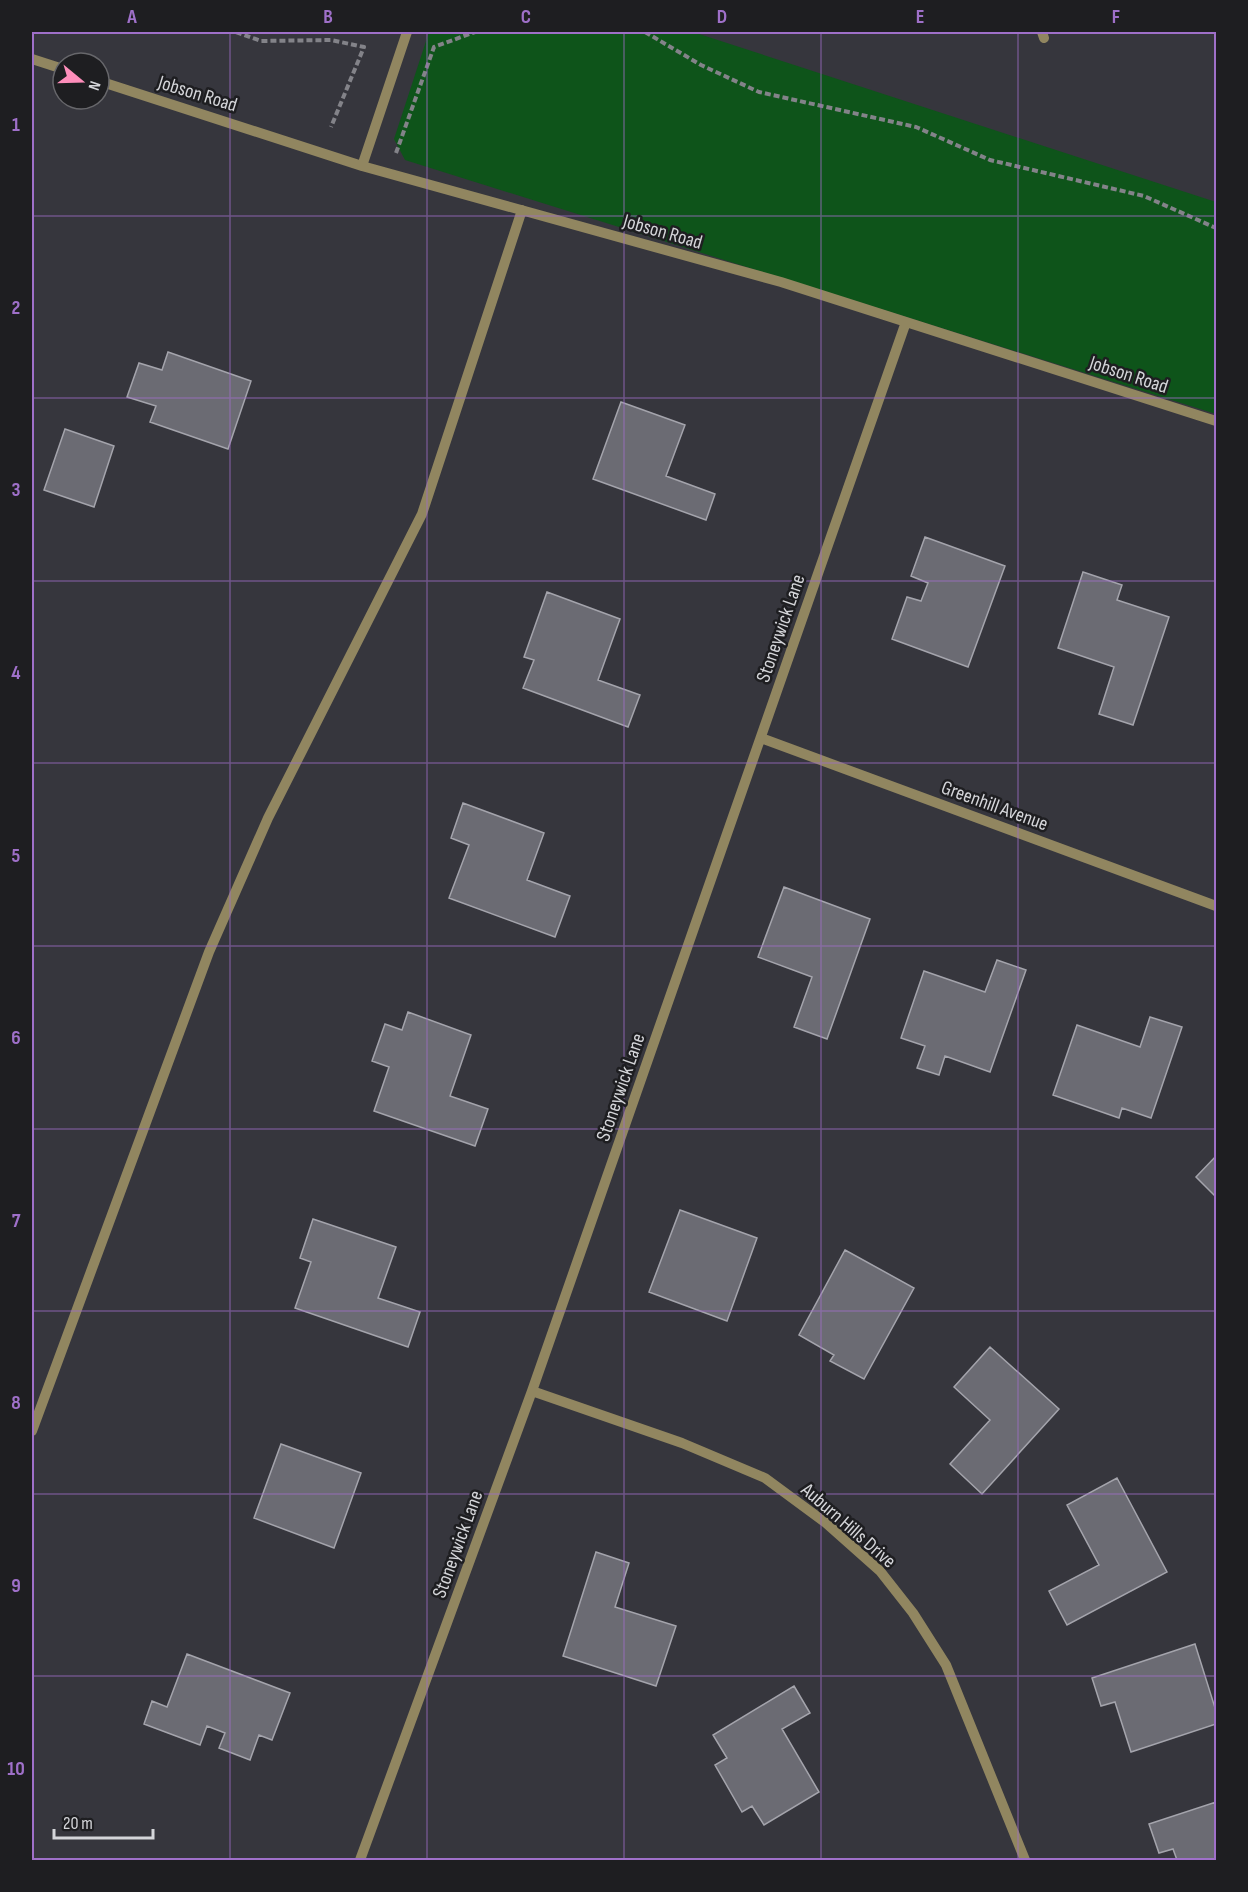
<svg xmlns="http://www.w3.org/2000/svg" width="1248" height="1892" viewBox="0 0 1248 1892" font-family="'Sofia Sans Condensed',sans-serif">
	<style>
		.green { fill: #0e541a }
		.building { fill: #6b6b73; stroke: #a4a4ac; stroke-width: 1.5 }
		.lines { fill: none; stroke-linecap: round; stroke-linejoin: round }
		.path { stroke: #838389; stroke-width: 4; stroke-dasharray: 6 3; stroke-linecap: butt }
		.minor { stroke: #918660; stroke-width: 10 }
		.grid { fill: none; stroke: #9f70c9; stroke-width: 1.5; stroke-opacity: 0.55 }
		.labels { text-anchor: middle; stroke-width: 5; stroke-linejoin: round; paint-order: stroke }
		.street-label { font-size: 20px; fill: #d4d5d9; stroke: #1e1e21 }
		.neatline { fill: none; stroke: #9f70c9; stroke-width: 2 }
		.grid-label { font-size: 20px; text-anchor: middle; font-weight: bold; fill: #9f70c9 }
	</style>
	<rect width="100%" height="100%" fill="#36363d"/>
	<!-- green -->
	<path class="green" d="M429,32h264l523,170v212l-811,-254 -11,-21z"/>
	<!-- building -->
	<path class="building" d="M168,352l83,29 -23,68 -78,-27 6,-16 -29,-9 12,-34 23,7z
		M621,402l64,23 -19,51 49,18 -9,26 -113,-41z
		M65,429l49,17 -20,61 -50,-17z
		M925,537l80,29 -37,101 -76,-28 15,-42 14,4 7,-18 -17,-7z
		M1083,572l39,13 -5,15 52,17 -36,108 -34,-11 15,-47 -56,-19z
		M547,592l73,27 -22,61 42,15 -12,32 -105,-39 11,-28 -10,-3z
		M463,803l81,30 -17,47 43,16 -15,41 -106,-39 20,-53 -18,-7z
		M784,887l86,32 -43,120 -33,-12 18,-50 -54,-20z
		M997,960l29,10 -36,102 -45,-16 -6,19 -22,-7 8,-22 -24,-8 23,-67 61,21z
		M408,1012l63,23 -21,61 38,13 -13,37 -101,-35 15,-44 -17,-6 13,-37 17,6z
		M1150,1017l32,10 -31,91 -29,-10 -3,10 -66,-23 24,-70 63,22z
		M1216,1156v41l-20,-20z
		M680,1210l77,28 -30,83 -78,-29z
		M313,1219l83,28 -18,51 42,14 -12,35 -113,-39 16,-46 -11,-4z
		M845,1250l69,38 -50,91 -34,-18 4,-6 -35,-20z
		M990,1347l69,62 -77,85 -32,-30 40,-44 -36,-33z
		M281,1444l80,29 -27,75 -80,-30z
		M1117,1478l50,94 -100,53 -18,-34 50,-26 -32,-60z
		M596,1552l33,11 -14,44 61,19 -20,60 -93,-30z
		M1195,1644l21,67v13l-85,28 -16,-50 -14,4 -9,-28z
		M187,1654l103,39 -18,47 -13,-5 -9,25 -31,-12 6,-15 -18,-7 -7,19 -56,-21 8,-23 15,6z
		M794,1686l16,27 -28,16 37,63 -55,33 -12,-19 -10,6 -27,-47 12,-7 -14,-23z
		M1216,1802v58h-39l-4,-11 -14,4 -10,-29z"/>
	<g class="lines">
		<!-- path -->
		<path class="path" d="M236,32l25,9 70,-1 33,7 -33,80
			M645,32l56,33 58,27 157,35 74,33 154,36 72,32
			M396,153l38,-106 41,-15"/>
		<!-- minor -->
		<path class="minor" d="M1042,32l2,6
			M32,59l31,10
			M99,81l263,85 419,116 435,139
			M362,166l45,-134
			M761,738l455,168
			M532,1391l150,52 83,35 61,45 54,48 33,42 33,52 79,195
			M32,1431l177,-479 59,-134 154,-304 100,-304
			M360,1860l172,-469 374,-1069"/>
	</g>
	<!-- grid -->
	<path class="grid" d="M230,32v1828M427,32v1828M624,32v1828M821,32v1828M1018,32v1828M32,216h1184M32,398h1184M32,581h1184M32,763h1184M32,946h1184M32,1129h1184M32,1311h1184M32,1494h1184M32,1676h1184"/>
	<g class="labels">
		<!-- street labels -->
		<g class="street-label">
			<text transform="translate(198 93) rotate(17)" y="7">Jobson Road</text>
			<text transform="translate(663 231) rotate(16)" y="7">Jobson Road</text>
			<text transform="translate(1129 374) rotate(18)" y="7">Jobson Road</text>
			<text transform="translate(780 628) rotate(-71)" y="7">Stoneywick Lane</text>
			<text transform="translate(995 805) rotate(20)" y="7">Greenhill Avenue</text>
			<text transform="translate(620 1087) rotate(-71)" y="7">Stoneywick Lane</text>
			<text transform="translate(849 1525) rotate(41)" y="7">Auburn Hills Drive</text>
			<text transform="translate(457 1544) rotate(-70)" y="7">Stoneywick Lane</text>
		</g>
	</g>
	<!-- border -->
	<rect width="1248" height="1892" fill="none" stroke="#1e1e21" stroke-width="66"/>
	<!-- north arrow -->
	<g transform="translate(81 81) rotate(109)"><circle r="28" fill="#1e1e21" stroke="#67676b" stroke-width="1.5"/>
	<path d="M0-4.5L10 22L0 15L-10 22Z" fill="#fe8ebb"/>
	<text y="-9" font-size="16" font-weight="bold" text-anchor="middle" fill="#d4d5d9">N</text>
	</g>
	<!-- scale -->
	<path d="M54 1829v9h99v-9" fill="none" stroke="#d4d5d9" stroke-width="3"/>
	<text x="63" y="1829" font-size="18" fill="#d4d5d9" stroke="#1e1e21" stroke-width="4.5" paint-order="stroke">20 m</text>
	<rect x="33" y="33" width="1182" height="1826" class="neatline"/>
	<g class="grid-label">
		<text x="132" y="23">A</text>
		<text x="328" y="23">B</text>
		<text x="526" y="23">C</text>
		<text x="722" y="23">D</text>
		<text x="920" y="23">E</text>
		<text x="1116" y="23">F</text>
		<text x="16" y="131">1</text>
		<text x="16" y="314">2</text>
		<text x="16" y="496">3</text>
		<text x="16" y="679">4</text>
		<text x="16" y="862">5</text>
		<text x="16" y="1044">6</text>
		<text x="16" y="1227">7</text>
		<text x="16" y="1409">8</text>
		<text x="16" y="1592">9</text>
		<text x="16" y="1775">10</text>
	</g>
</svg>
